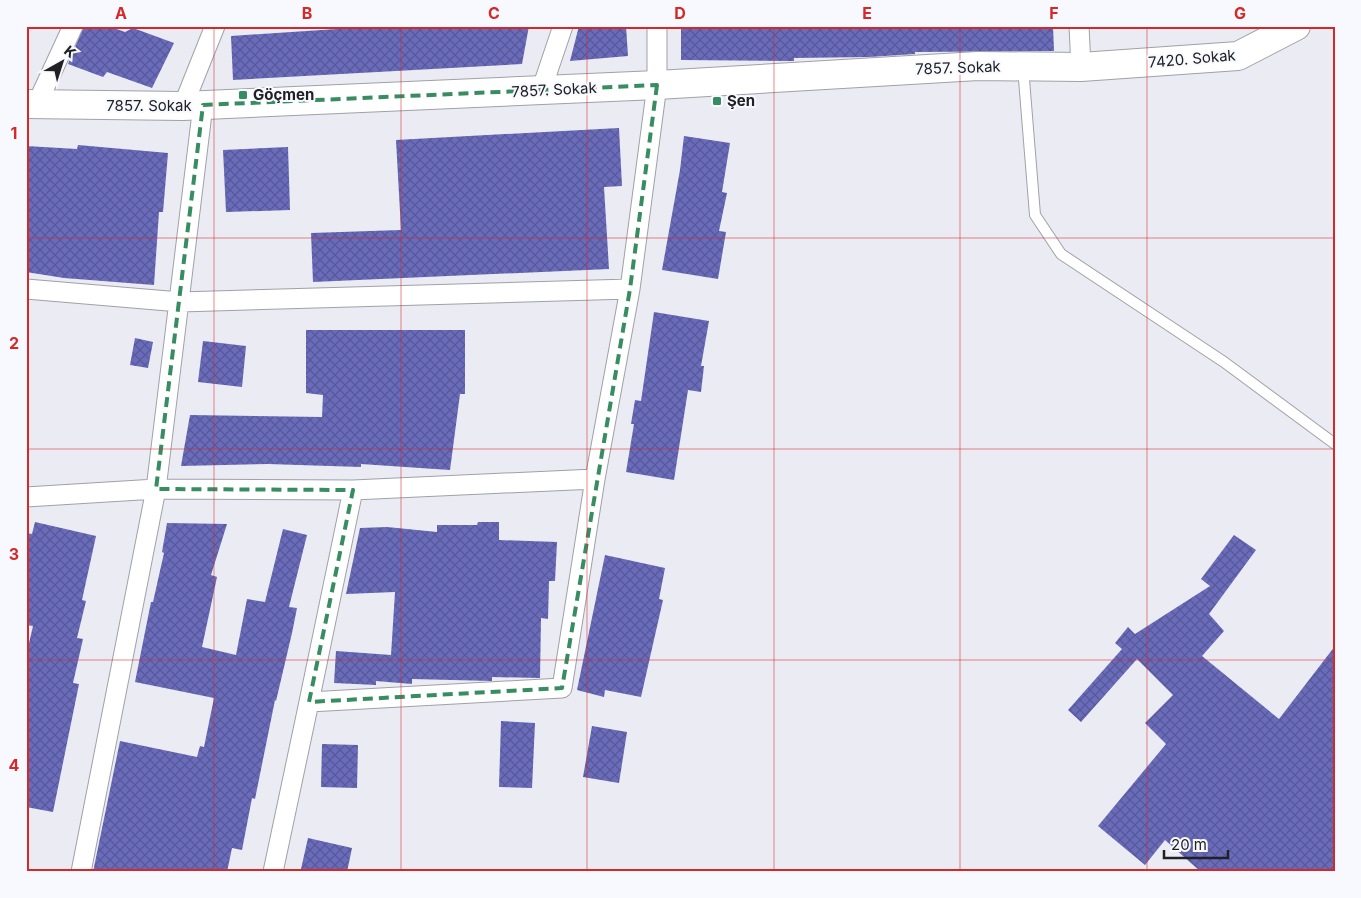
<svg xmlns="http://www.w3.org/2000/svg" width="1361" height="898" viewBox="0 0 1361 898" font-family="Inter,sans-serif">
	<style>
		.building { fill: url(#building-cross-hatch) }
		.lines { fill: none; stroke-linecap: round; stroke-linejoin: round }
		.lane-casing { stroke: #a0a1a8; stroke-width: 12 }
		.street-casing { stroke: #a0a1a8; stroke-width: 21 }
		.secondary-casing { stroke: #a0a1a8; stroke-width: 30 }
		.lane { stroke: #fff; stroke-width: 10 }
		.street { stroke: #fff; stroke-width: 19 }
		.secondary { stroke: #fff; stroke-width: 28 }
		.marked { fill: none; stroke: #378d61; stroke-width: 4; stroke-dasharray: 10 6; stroke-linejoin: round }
		.grid { fill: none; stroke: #d62828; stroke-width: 1; stroke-opacity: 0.55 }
		.poi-dot { fill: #378d61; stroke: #f8f9ff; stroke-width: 2 }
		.labels { text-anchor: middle; stroke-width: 4; stroke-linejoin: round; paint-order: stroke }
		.street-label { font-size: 15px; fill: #212124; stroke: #f8f9ff }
		.poi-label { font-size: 15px; font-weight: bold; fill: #212124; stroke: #f8f9ff; text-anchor: start }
		.neatline { fill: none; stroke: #d62828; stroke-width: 2 }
		.grid-label { font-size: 16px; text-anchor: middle; font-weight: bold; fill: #d62828 }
	</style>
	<defs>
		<pattern id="building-cross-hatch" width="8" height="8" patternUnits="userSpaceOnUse" patternTransform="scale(1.25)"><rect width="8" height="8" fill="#6a6cbb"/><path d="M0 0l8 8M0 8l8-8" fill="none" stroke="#575898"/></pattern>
	</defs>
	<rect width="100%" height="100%" fill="#eaebf3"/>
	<!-- building -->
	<path class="building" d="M84,26h24l17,6 8,-4 41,15 -22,45 -45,-16 -4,5 -35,-13z
		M382,26h147l-7,38 -289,16 -2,-44z
		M579,26h47l2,30 -58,5z
		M681,26h372l1,25 -139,1v2l-46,3 -75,1v3h-4l-109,-1z
		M619,128l3,58 -18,1 5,82 -296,13 -2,-49 90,-3 -5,-90z
		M684,136l46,7 -8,49 5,1 -8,38 7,1 -8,47 -56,-9 18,-100z
		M78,145l90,8 -5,59h-4l-5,73 -90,-7 -38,-6v-126l51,3z
		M288,147l2,63 -64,2 -3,-62z
		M654,312l55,9 -8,45h3l-3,26 -13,-2 -14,90 -48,-8 8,-48h-3l4,-24 6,1z
		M306,330h159v64h-5l-10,76 -89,-6v3l-93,-3 -87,2 9,-51 132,2 1,-22 -17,-2z
		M135,338l18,4 -5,26 -18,-3z
		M203,341l43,5 -4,41 -44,-5z
		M35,522l61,14 -14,64 4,1 -9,37 6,1 -10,44 6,1 -26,128 -27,-5v-151l7,-30 -7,-1v-92l6,1z
		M478,522h21v18l58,2 -2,39h-6l-1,38 -7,-1 -1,60 -48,-1v4l-80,-2v5l-36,-3v4l-42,-2 2,-32 55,4 4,-63 -49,2 14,-66 27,-1 50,5v-7h40z
		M167,523l60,1 -16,51 6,2 -15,70 34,8 11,-56 18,3 18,-73 24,6 -18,72 8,1 -5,25 -16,68 -1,-1 -20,99 -3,-1 -10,52 -10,-2 -5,24h-134l27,-131 77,16 3,-11 4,1 10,-49 -79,-16 16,-80h2l11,-49 -2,-1z
		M1234,535l22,15 -47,64 15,17 -22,25 77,63 56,-73v226h-134l-36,-32 -20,25 -47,-39 68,-82 -21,-21 28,-28 -36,-36 -56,63 -13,-12 54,-61 -7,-6 13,-16 7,7 75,-48 -9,-7z
		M605,555l60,13 -6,31 4,1 -22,97 -36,-7 -1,7 -27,-7z
		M501,721l34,2 -3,65 -33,-1z
		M592,726l35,6 -8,51 -36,-6z
		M322,744l36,1 -1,43 -36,-1z
		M308,838l44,10 -5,24h-33l-13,-3z"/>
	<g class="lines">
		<defs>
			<path id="lane" d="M1023,67l12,148 26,39 163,108 111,82"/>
			<path id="street" d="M1079,26l2,41
				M541,91l22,-65
				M36,106l37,-80
				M183,106l32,-80
				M26,289l154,13 450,-13
				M26,497l130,-8 197,1 242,-11
				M309,702l44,-212
				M81,872l75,-383 47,-384
				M273,872l36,-170 253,-14 33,-209 35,-190 27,-204v-59"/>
			<path id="secondary" d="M26,104l157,2 474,-21 321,-19 103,1 157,-11 58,-30"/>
		</defs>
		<!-- lane casing -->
		<use href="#lane" class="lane-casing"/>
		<!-- street casing -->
		<use href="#street" class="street-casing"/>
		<!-- secondary casing -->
		<use href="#secondary" class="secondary-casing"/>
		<!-- lane -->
		<use href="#lane" class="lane"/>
		<!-- street -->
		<use href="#street" class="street"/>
		<!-- secondary -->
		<use href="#secondary" class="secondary"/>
	</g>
	<!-- marked area -->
	<path class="marked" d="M657,85l-27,204 -68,399 -253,14 44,-212 -197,-1 47,-384z"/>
	<!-- grid -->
	<path class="grid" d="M214,26v846M401,26v846M587,26v846M774,26v846M960,26v846M1147,26v846M26,238h1309M26,449h1309M26,660h1309"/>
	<!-- markers -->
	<g class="poi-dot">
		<rect x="238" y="90" width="10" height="10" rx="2.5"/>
		<rect x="712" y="96" width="10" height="10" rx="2.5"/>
	</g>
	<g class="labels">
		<!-- street labels -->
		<g class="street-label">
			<text transform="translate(1192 59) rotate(-5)" y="5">7420. Sokak</text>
			<text transform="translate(958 68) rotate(-2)" y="5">7857. Sokak</text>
			<text transform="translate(554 90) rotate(-3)" y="5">7857. Sokak</text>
			<text x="149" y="111">7857. Sokak</text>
		</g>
		<!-- poi labels -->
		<g class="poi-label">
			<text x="253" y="100">Göçmen</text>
			<text x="727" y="106">Şen</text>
		</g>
	</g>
	<!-- border -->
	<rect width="1361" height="898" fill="none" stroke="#f8f9ff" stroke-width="55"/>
	<!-- north arrow -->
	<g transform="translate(62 62) rotate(39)" stroke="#f8f9ff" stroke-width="4" paint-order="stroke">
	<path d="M0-4L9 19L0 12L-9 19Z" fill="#212124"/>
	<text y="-8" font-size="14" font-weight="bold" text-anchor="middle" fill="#212124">K</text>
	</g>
	<!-- scale -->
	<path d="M1164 850v8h64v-8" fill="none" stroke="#212124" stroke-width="2.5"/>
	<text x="1171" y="850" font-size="15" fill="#212124" stroke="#f8f9ff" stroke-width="4" paint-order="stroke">20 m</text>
	<rect x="28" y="28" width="1306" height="842" class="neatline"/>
	<g class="grid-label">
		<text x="121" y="19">A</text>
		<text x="307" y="19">B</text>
		<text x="494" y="19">C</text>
		<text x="680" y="19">D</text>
		<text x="867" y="19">E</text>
		<text x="1054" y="19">F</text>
		<text x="1240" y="19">G</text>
		<text x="14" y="139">1</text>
		<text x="14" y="349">2</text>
		<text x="14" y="560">3</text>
		<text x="14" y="771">4</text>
	</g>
</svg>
